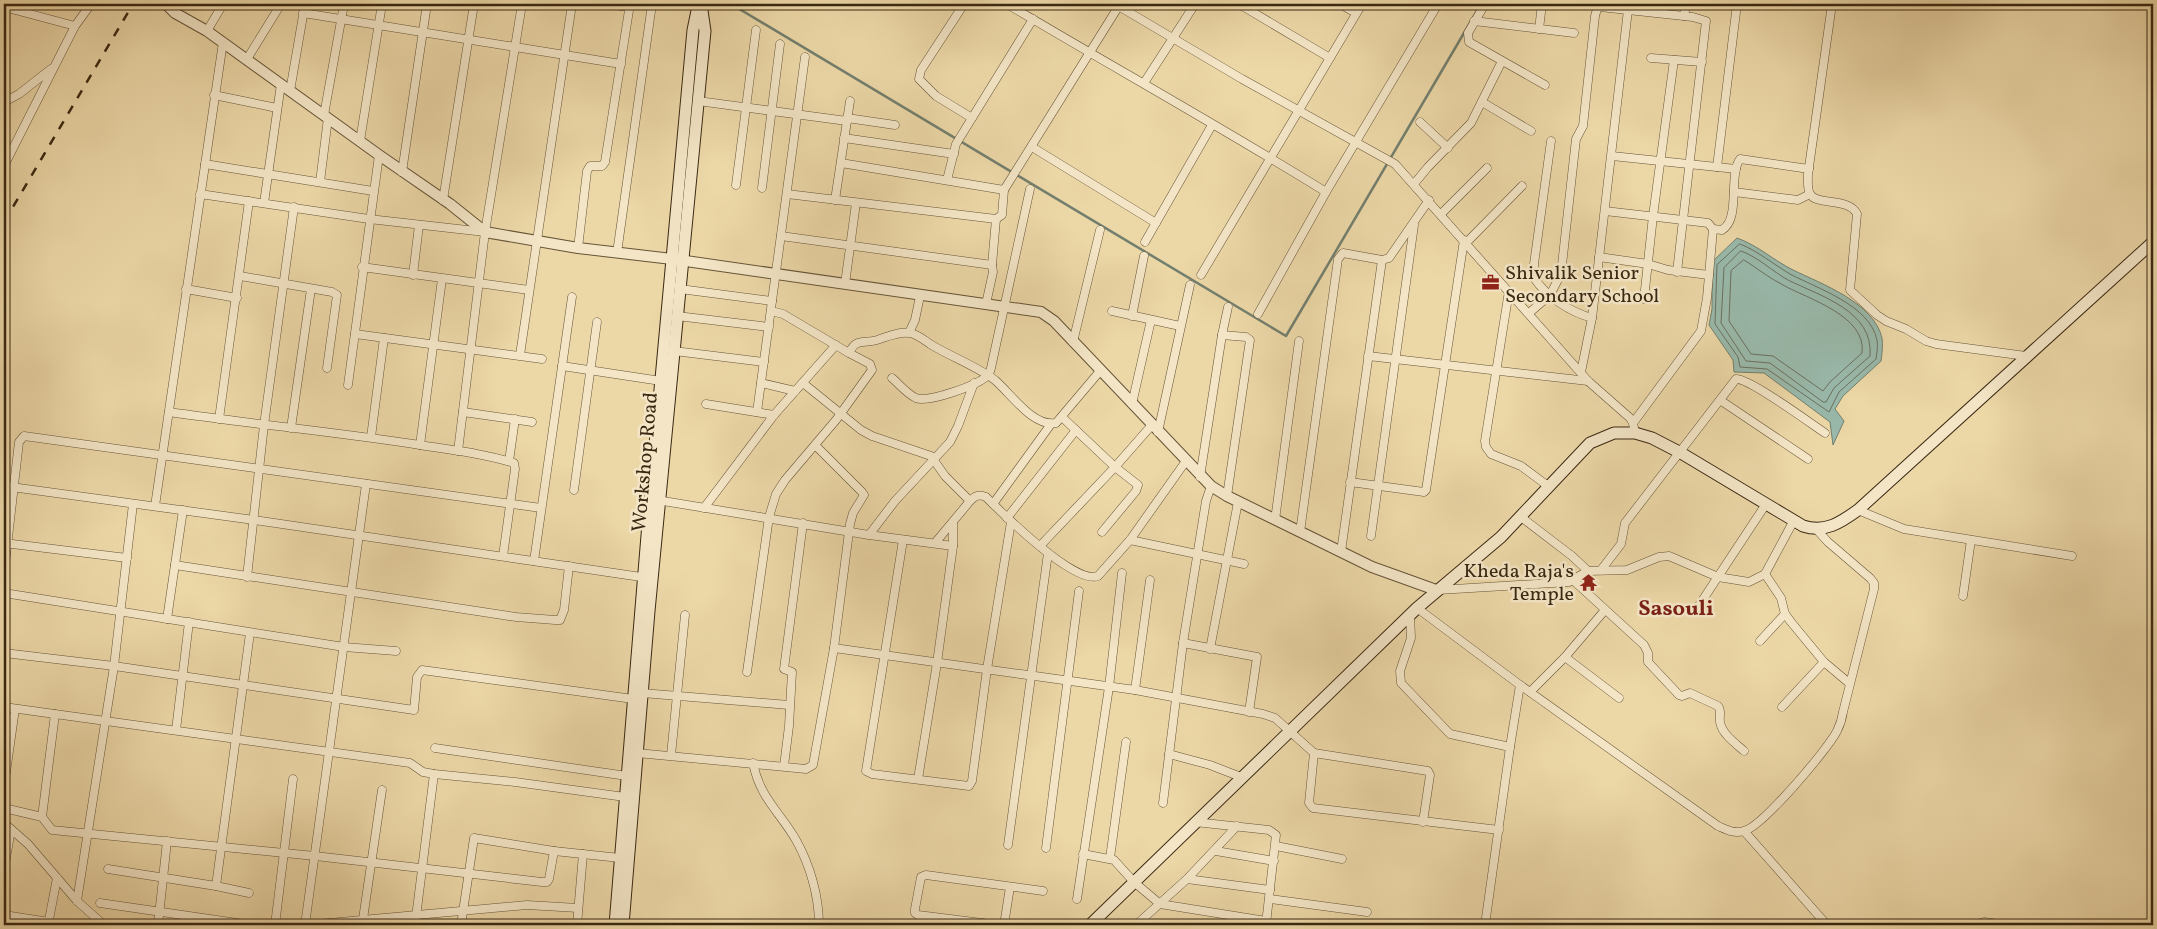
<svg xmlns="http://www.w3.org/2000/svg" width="2157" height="929" viewBox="0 0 2157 929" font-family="Vollkorn,serif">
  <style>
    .water { fill: #99b9ab; stroke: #737f6e }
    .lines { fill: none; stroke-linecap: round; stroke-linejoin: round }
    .shore { stroke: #6a705e; stroke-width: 1 }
    .stream { stroke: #737f6e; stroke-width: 2.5 }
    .minor-casing { stroke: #665437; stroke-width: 9 }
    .tertiary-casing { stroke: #665437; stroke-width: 12 }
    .secondary-casing { stroke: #3a2812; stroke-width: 13 }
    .minor { stroke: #f3e5c6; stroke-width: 8 }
    .tertiary { stroke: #f3e5c6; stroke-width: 10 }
    .secondary { stroke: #f3e5c6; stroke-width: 11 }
    .rail { stroke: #3a2812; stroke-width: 2.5; stroke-dasharray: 9 9; stroke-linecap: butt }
    .labels { text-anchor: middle; stroke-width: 5; stroke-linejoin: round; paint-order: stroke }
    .poi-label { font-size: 20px; fill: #3a2812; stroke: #f3e5c6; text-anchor: start }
    .street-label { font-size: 20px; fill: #3a2812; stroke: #f3e5c6 }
    .quarter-label { font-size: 22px; font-weight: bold; fill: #7a1f14; stroke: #f3e5c6 }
  </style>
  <rect width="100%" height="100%" fill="#ecd7a7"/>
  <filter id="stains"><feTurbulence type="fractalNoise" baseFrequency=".004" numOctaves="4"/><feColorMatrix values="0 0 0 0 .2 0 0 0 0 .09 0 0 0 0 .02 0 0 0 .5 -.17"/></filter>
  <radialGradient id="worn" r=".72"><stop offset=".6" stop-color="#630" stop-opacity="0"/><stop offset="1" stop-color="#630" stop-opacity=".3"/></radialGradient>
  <path class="water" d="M1737,238C1759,246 1773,260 1793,270C1822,284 1874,303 1882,338C1883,345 1882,354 1881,361L1843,396L1835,409L1844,421L1833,445L1830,422L1764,373L1734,372L1733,360L1709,325L1712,309V262Z"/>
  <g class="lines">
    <g class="shore">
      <path d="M1740,244C1758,251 1773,264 1790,274C1816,288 1870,305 1877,340C1878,345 1877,353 1876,359L1839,392L1829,412L1767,369L1740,367L1738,357L1715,324L1717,265Z"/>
      <path d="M1741,251C1758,257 1772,271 1788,280C1820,296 1874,311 1870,356L1834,388L1826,402H1823L1770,363L1746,361L1721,323L1724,268Z"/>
      <path d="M1744,260C1757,268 1769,278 1783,285C1808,299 1867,316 1862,353L1830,382L1823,391L1773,356L1751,354L1729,321L1731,271Z"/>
    </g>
    <g class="stream">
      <polyline points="178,4 181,8 189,4"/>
      <polyline points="731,4 1286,336 1481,4"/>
    </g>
    <defs>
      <g id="minor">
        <polyline points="605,4 629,7"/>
        <polyline points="964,4 921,70 919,79 936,96 972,118"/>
        <path d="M1007,4C1113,67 1221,127 1326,192"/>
        <polyline points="1115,4 1242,79 1395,164 1588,381 1630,418 1633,423 1635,433"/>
        <polyline points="1239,4 1330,58"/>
        <polyline points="1340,4 1356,13"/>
        <polyline points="1485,4 1468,33 1469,42 1545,85"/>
        <path d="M1832,4L1808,174C1808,179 1807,189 1810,194C1816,206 1849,197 1857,214L1850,290L1877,315L1886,321L1906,329L1926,341L1936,344L2026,356"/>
        <polyline points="4,7 75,26"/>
        <polyline points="303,13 621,64"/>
        <polyline points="1684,16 1686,4"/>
        <polyline points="1474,21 1574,33"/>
        <polyline points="1539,29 1542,4"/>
        <polyline points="207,31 223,4"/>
        <polyline points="1651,58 1702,62"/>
        <polyline points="247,59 281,4"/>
        <polyline points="1144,83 1195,4"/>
        <polyline points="290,91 305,4"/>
        <polyline points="214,95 277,108"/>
        <polyline points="698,101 847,121"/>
        <polyline points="4,102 19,94 51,69"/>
        <polyline points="1482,102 1531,131"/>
        <polyline points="324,115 344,4"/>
        <polyline points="847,118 895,125"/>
        <polyline points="1420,122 1448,148"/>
        <polyline points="844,138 954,154"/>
        <polyline points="360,141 382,4"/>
        <path d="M1551,141L1534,264V278C1547,297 1570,312 1592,318"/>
        <polyline points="1032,147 1156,223"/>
        <polyline points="1612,156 1736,169"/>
        <polyline points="841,163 1004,190 1120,4"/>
        <polyline points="205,164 373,191"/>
        <polyline points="4,166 75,26 91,4"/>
        <polyline points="1717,167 1737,4"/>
        <polyline points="402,172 427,4"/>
        <polyline points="947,180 956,144 1033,19"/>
        <polyline points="320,182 328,118"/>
        <polyline points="1414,184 1428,167 1471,123 1502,61"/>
        <polyline points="736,185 756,30"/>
        <polyline points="762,188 780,44"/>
        <polyline points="1734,192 1798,200 1810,194"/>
        <polyline points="200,194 369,219 485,232"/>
        <polyline points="787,194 996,219 1002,215 1004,190"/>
        <polyline points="443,200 474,4"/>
        <polyline points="835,200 850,101"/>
        <polyline points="264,203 281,84"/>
        <polyline points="1605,211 1700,222 1708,223 1713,229 1707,298 1701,331 1633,423"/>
        <polyline points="1441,214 1487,168"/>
        <path d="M1713,229L1722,230C1741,219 1728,176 1740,159L1809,169"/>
        <polyline points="781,236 992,265 993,272 986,304"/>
        <polyline points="1145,242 1212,125"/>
        <polyline points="1466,243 1522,186"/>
        <polyline points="578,248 587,171 590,166 602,166 605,162 630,4"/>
        <polyline points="617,253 652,4"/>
        <polyline points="1599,257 1648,264 1668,270 1709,275"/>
        <polyline points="992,265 996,219"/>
        <polyline points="362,267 529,290"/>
        <polyline points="413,275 419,225"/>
        <polyline points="1201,275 1362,4"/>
        <polyline points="240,276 332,292 337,295 327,368"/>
        <polyline points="845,284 856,203"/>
        <polyline points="186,289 237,298"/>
        <polyline points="680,289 772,301"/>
        <polyline points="1509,291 1485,441 1486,447 1491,454 1521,466 1548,486"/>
        <polyline points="1644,299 1653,216 1674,60"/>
        <polyline points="1112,311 1180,326"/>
        <polyline points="1529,313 1550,295 1561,274 1576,139 1583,126 1595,16 1597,9 1600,7 1693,17 1706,21 1677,272"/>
        <polyline points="1258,314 1326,192 1438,4"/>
        <polyline points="677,316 769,327"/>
        <polyline points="1132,316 1144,256"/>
        <polyline points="909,333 915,320 920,296"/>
        <polyline points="355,334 542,359"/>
        <polyline points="1222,335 1246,337 1250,340 1227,496"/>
        <polyline points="1073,342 1100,230"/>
        <polyline points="674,351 764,362"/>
        <path d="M849,353C856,338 862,344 877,340C887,337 899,331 910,333C917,334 924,340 930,344C949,356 981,368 996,381C1012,395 1033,427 1056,423L1100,371"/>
        <polyline points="520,355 572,4"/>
        <polyline points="1368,356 1588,381"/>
        <polyline points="562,366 661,381"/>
        <polyline points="1581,372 1592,318 1628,10"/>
        <path d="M892,378C899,384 907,394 916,398C928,403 979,385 988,375C990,373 990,371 991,368L1030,189"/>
        <polyline points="761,383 795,391"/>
        <polyline points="803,383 861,430 872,436 931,456 945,476 970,501"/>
        <polyline points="348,385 379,155"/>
        <polyline points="1720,400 1808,459"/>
        <polyline points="706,404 774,415"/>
        <polyline points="1132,404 1151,320"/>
        <path d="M169,412C252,424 336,432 420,445C451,450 483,453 514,463L515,469L503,556"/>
        <polyline points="463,412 532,422"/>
        <polyline points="757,412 805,57"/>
        <polyline points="1062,417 1115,467 1138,485 1136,491 1102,532"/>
        <polyline points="219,419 249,201"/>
        <polyline points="291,428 311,289"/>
        <polyline points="1158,432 1190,285"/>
        <polyline points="371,437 384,338"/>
        <polyline points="420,445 442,279"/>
        <polyline points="458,451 485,232 522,4"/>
        <polyline points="509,461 515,419"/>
        <polyline points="1200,477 1222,335 1228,307"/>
        <polyline points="1350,482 1424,492 1426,490 1464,240"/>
        <polyline points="4,486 254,520 648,578"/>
        <polyline points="574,490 597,322"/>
        <polyline points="657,500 869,535 953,546"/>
        <polyline points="993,504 1051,424"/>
        <polyline points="155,506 223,42"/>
        <polyline points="704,508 774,415 836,345"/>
        <polyline points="1858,510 1904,529 2072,556"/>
        <polyline points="1521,517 1572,556 1588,571"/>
        <polyline points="1007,518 1076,430"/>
        <polyline points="1275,520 1299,341"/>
        <polyline points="1300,532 1338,259 1343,253 1382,260 1389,258 1429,200"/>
        <polyline points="869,535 895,501 950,442 958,426 974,383"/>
        <polyline points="1371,536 1414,225"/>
        <polyline points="903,540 866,771 872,774 969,786 972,781 987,669 1011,522"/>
        <polyline points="1130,540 1244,564"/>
        <polyline points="4,543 127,558"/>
        <path d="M935,543L970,501C975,496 978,494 986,497C1003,514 1076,586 1098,576L1130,540L1186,461"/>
        <polyline points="1040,546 1115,467 1151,426"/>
        <polyline points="1341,552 1382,260"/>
        <polyline points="534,561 572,297"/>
        <polyline points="175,565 516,617 555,620 560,620 564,610 569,566"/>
        <path d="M1601,570L1621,544L1625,523L1736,379C1749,378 1810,423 1825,433"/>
        <polyline points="4,572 19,442 24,436 541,508"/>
        <polyline points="1765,574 1781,598 1785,614 1791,622 1824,662 1849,683"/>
        <polyline points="247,577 264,425 294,207"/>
        <path d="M1574,581L1644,645L1648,653V662L1679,695L1682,696L1690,693L1718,706C1722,711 1719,715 1720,722C1722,734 1735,743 1744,751"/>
        <polyline points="1438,590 1569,582 1588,571 1627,570 1659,557 1669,556 1718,577 1749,582 1765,574 1793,522"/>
        <polyline points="4,593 344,647 396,651"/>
        <polyline points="1963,596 1971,540"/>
        <path d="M1417,608L1520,685L1718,826C1727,830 1734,834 1744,831C1762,827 1828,749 1837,731C1840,725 1842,719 1843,712L1874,589V583L1870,578L1828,542L1816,529"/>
        <polyline points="1696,610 1766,504"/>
        <polyline points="1410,615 1411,638 1400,671 1401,683 1450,734 1510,747"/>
        <polyline points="167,619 183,510"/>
        <polyline points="1760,641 1785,614"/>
        <polyline points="1183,643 1257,657 1249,712"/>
        <polyline points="834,648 1135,690 1263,714 1275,718 1314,753 1309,803 1313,808 1499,830"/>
        <polyline points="1210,649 1238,502"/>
        <polyline points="4,653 114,666 414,710 417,677 422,670 633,699"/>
        <polyline points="1565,657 1619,698"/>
        <polyline points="747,672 769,517 776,494 785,480 836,420 872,370 870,364 849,353 783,314 771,311"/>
        <polyline points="1135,690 1150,580"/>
        <polyline points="1530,692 1565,657 1605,610"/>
        <polyline points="642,693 789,705"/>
        <polyline points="4,707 410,763 423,772 434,774 515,782 625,797"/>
        <polyline points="1782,707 1824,662"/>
        <polyline points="176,730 189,622"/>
        <polyline points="435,748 627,776"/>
        <polyline points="637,753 806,769 813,765 834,648 850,524 853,513 864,495 862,492 815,445"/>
        <polyline points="1314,753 1428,771 1430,775 1423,822"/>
        <polyline points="1169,754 1210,765 1241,777"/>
        <polyline points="671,755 685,615"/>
        <path d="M753,763C760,798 779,811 796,840C810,865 819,896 819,925"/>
        <polyline points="784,766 789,726 792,672 784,669 803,523"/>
        <polyline points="918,779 937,663 953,546 953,523"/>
        <polyline points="4,786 15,709"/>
        <polyline points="1163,803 1183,643 1206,501 1211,486"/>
        <polyline points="4,808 42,817 52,830 315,856 542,882 547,882 549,879 554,851 620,858"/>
        <polyline points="42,817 55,714"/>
        <polyline points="1195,822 1269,830 1276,835 1266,924"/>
        <polyline points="4,823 28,844 77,901 104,925"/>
        <polyline points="1744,831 1827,925"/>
        <polyline points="1008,845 1048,553"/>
        <polyline points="1276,846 1342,859"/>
        <polyline points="1046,848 1079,591"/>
        <polyline points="1216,851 1274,861"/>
        <polyline points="1083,854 1114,860 1134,882 1160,904 1266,921"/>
        <polyline points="1110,858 1126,742"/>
        <polyline points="4,869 11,830"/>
        <polyline points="108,869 216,886 249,893"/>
        <polyline points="1187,879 1270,890"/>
        <polyline points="216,886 250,633"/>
        <polyline points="1077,899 1109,687 1122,573"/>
        <polyline points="1270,899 1367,912"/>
        <polyline points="77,901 114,666 133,504"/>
        <polyline points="100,903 244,924"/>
        <polyline points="4,915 49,922"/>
        <polyline points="363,919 382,790"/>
        <polyline points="48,925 57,878"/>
        <polyline points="158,925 167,841"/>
        <polyline points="275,925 293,779"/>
        <polyline points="305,925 366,484"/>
        <polyline points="307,925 527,905 578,908"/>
        <polyline points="415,925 434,774"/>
        <polyline points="461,925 474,838 554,851"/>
        <polyline points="577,925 583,854"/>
        <polyline points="998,925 918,915 915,913 915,909 921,877 926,875 1043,891"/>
        <polyline points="1004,925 1010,887"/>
        <polyline points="1136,925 1187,879 1237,826"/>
        <polyline points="1485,925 1510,747 1520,685"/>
        <polyline points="1973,925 1984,922 2005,925"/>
      </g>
      <polyline id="tertiary" points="166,4 175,13 207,31 379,155 450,204 485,232 578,248 672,259 1041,312 1054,321 1211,486 1227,496 1372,567 1436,590"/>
      <g id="secondary">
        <polyline points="615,925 650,499 693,30 698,6"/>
        <polyline points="623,925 649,611 705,31 701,4"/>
        <path d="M1090,925L1417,608L1501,537L1590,443L1614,433H1635L1652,438L1681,453L1803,526C1825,533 1840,523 1858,510L2153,242"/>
      </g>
    </defs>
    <use href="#minor" class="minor-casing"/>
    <use href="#tertiary" class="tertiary-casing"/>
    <use href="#secondary" class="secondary-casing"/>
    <use href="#minor" class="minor"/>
    <use href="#tertiary" class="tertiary"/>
    <use href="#secondary" class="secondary"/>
    <polyline class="rail" points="4,222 133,4"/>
  </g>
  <defs>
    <symbol id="office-bare" viewBox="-9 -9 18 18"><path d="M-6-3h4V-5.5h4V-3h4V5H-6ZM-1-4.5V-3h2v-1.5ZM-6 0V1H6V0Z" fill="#8f2418" stroke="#f3e5c6" stroke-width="2.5" paint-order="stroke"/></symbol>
    <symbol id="temple-bare" viewBox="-9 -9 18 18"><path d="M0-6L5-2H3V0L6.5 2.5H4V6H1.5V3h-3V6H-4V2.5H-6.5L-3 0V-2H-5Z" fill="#8f2418" stroke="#f3e5c6" stroke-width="2.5" paint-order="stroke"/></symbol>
  </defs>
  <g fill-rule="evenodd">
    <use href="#office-bare" x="1478" y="270" width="25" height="25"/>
    <use href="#temple-bare" x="1576" y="570" width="25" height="25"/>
  </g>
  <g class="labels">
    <g class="poi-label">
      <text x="1505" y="279">Shivalik Senior<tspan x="1505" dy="23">Secondary School</tspan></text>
      <text x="1574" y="577" text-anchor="end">Kheda Raja's<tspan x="1574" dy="23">Temple</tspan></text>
    </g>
    <g class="street-label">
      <text transform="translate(644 462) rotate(-85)" y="7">Workshop Road</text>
    </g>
    <g class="quarter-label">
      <text x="1676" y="615">Sasouli</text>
    </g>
  </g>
  <rect width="2157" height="929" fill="none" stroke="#ecd7a7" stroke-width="20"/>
  <rect x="5" y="5" width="2147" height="919" fill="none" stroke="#3a2812" stroke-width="2.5"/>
  <rect x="10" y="10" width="2137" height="909" fill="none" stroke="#3a2812"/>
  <rect width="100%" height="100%" filter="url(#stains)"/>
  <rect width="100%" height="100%" fill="url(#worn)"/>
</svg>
